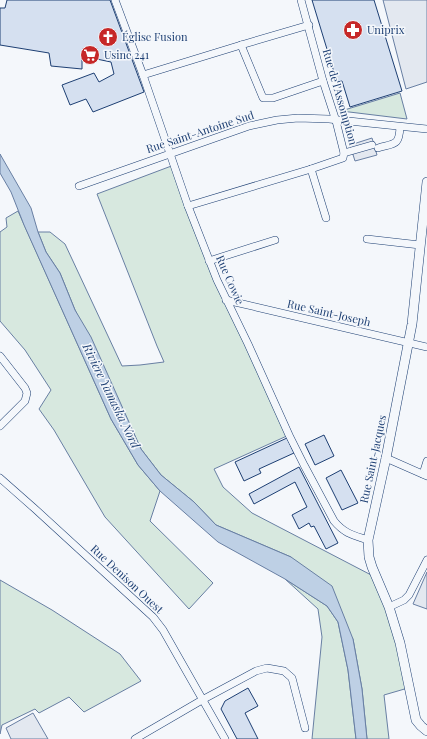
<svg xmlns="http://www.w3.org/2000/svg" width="427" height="739" viewBox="0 0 427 739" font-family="'Playfair Display',serif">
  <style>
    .green { fill: #d7e8df; stroke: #687fa3 }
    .parking { fill: #e3e8f0; stroke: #687fa3 }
    .water { fill: #bed0e5; stroke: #687fa3 }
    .building { fill: #d5e0f0; stroke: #1d3f73 }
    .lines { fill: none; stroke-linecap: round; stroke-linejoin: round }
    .minor-casing { stroke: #1d3f73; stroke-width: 8 }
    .major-casing { stroke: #1d3f73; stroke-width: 10 }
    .minor { stroke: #f4f7fb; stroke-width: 7 }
    .major { stroke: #f4f7fb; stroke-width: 9 }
    .labels { text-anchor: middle; stroke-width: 3; stroke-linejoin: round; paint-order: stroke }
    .poi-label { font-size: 11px; fill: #1d3f73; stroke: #f4f7fb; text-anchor: start }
    .street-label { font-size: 11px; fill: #1d3f73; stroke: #f4f7fb }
    .water-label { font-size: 12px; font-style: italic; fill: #1d3f73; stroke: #f4f7fb }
  </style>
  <rect width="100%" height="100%" fill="#f4f7fb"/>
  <g class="green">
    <polygon points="400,93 407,119 341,111"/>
    <polygon points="174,165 188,206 289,435 214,469 223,487 252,513 375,577 389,607 408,688 384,695 389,739 367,739 362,689 353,639 291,557 216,525 194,502 161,475 141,449 75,310 60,273 46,252 38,232 50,232 65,244 122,366 140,365 164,362 157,346 97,194"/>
    <polygon points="18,211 111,419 138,465 160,491 150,521 213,583 189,609 105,517 54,430 39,409 51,390 25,350 0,321 0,232 7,227 6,218"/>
    <polygon points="285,579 327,606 338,622 348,670 356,739 312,739 322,637 318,609"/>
    <polygon points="0,580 52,610 120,654 141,681 84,712 69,697 39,713 35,709 2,725 0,734"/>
  </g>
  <g class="parking">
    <polygon points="383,0 427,0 427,82 406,89"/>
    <polygon points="372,138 377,155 355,161 350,145"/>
    <polygon points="427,572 427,609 413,604"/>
    <polygon points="33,713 48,739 11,739 6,728"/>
  </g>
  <polygon class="water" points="0,154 31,208 38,232 46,252 60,273 75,310 91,337 141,449 161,475 194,502 216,525 291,557 332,586 353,639 362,689 367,739 356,739 348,670 338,622 327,606 285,579 218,542 160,491 138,465 111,419 24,225 11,192 0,173"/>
  <g class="building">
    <polygon points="7,0 110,0 144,92 93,112 86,99 70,105 62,85 94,73 99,82 114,74 111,62 82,56 82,69 51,66 49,53 0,45 0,8 5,8"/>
    <polygon points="312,0 374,0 402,91 350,107 342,81 337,82"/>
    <polygon points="324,435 334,456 315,465 305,444"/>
    <polygon points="287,438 294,453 259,469 261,473 244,481 235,462"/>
    <polygon points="299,467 338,543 326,549 314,526 311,527 309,523 299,529 292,515 307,507 295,482 254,504 249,494"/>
    <polygon points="341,470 358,503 342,510 326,478"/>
    <polygon points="248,688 258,706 245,713 258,739 237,739 221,709 225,701"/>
  </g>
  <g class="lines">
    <defs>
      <g id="minor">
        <path d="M115,0L143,75L188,206L217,280L248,344L289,435L304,465L334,521C345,534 353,535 368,540"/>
        <polyline points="241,45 263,98 273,98 323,81"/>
        <polyline points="143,75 241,45 309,25"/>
        <path d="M378,148C395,143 399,146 400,127"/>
        <polyline points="344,153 372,145"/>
        <polyline points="311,169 326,218"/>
        <polyline points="79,186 249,126 277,120 298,118 329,119 427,129"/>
        <polyline points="188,206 311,169 343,158 344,153 336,121 323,81 301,0"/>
        <polyline points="367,239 420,245"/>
        <polyline points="209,261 275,240"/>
        <polyline points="226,300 427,347"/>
        <polyline points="0,356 25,388 27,393 25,401 0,426"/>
        <polyline points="386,458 427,476"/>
        <polyline points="423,474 427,461"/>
        <polyline points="0,478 34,508 153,617 163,630 225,739"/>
        <polyline points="389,607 404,600 409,595 427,560"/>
        <polyline points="135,739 202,700 256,671 267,668 284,671 292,678 305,728"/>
      </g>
      <polyline id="major" points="427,182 412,324 386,458 368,540 369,557 372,567 389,607 400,643 416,720 421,726 427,731"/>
    </defs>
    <use href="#minor" class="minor-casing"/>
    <use href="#major" class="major-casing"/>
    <use href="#minor" class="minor"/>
    <use href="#major" class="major"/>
  </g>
  <defs>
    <symbol id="pharmacy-disc" viewBox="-11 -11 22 22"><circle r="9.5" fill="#c62828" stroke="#f4f7fb"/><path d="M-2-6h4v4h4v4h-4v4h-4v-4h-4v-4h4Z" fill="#fff"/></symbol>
    <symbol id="church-disc" viewBox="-11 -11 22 22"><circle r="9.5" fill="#c62828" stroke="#f4f7fb"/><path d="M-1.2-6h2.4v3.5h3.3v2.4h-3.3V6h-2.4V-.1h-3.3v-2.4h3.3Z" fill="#fff"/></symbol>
    <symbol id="supermarket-disc" viewBox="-11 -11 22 22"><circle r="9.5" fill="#c62828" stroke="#f4f7fb"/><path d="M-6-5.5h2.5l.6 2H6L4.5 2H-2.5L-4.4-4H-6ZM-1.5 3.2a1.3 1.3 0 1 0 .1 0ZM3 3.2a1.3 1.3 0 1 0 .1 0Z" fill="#fff"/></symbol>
  </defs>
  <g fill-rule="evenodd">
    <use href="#pharmacy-disc" x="342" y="19" width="22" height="22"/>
    <use href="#church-disc" x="97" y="26" width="22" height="22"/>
    <use href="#supermarket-disc" x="79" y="44" width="22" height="22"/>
  </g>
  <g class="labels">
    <g class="poi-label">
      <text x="367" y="34">Uniprix</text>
      <text x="122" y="41">Église Fusion</text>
      <text x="104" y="59">Usine 241</text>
    </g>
    <g class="street-label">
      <text transform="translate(340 97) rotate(74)" y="4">Rue de l'Assomption</text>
      <text transform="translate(200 132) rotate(-18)" y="4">Rue Saint-Antoine Sud</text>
      <text transform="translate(230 280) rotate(66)" y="4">Rue Cowie</text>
      <text transform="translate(329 313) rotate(13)" y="4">Rue Saint-Joseph</text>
      <text transform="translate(373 459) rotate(-78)" y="4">Rue Saint-Jacques</text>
      <text transform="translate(127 579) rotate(43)" y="4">Rue Denison Ouest</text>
    </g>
    <g class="water-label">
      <text transform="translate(111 396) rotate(64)" y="4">Rivière Yamaska Nord</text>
    </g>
  </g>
</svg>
